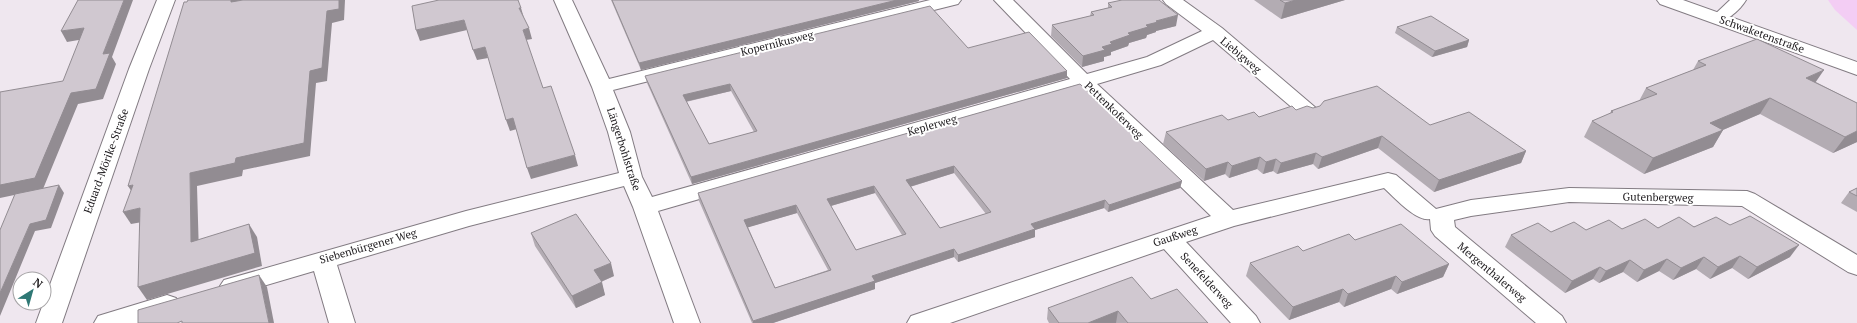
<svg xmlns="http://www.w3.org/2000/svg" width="1857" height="323" viewBox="0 0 1857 323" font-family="'PT Serif',serif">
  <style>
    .green { fill: #f3cdf4 }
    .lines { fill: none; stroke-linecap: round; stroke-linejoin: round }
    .service-casing { stroke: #827b82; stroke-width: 2 }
    .minor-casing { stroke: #827b82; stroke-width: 2 }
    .service { fill: #fff; fill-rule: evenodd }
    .minor { fill: #fff; fill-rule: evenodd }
    .wall { fill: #b3acb3; fill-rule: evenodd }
    .shaded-wall { fill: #928c92 }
    .building { fill: #d0c8d0; stroke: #928c92; fill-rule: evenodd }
    .labels { text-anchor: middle; stroke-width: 4; stroke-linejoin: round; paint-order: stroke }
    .street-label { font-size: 11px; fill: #1d1a1d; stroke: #fff }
  </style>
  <rect width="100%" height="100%" fill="#efe7ef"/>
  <polygon class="green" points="1828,0 1857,0 1857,30 1835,10"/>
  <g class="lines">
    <defs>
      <path id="service" d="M1730,0H1746C1740,10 1725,24 1713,21L1711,18Z"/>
      <g id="minor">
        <polygon points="157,0 175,0 149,69 62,323 36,323 129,69"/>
        <path d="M554,0H572L609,79L930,0H961L958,4L613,90L630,132L642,177L652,197L1070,79L994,0H1013L1087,74L1147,57L1202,31L1166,4L1163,0H1183L1222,28L1316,108L1319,112L1316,116L1309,118L1302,116L1213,40L1161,65L1097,84L1233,210L1388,173L1396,175L1436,209L1471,200L1569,188L1747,191L1755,194L1857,255V275L1848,272L1742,206L1569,202L1471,216L1454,220L1455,227L1562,316L1566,323H1536L1435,236L1431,230L1430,219C1416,222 1394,197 1384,188L1234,226L1186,242L1256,316L1260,323H1231L1164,249L950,323H907L911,316L1211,216L1080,89L658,211L700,323H674L633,207L624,186L469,226L337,265L355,323H329L314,271L233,295L224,292L220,286L224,280L466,211L619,173L608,132L592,87Z"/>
        <polygon points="1657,0 1683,0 1857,62 1857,75 1660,4"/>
        <polygon points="167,295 176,298 180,305 176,312 139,323 94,323 98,316"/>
      </g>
    </defs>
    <use href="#service" class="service-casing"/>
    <use href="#minor" class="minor-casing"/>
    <use href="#service" class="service"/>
    <use href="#minor" class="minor"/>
  </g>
  <g class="wall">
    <polygon points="611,0 919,0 919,1 641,70"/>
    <polygon points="1254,0 1345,0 1281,19"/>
    <polygon points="1108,3 1176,26 1156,31 1156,32 1147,35 1146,38 1129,43 1128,46 1111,52 1111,55 1104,57 1104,61 1082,67 1051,36 1052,25 1090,16 1091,12 1108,8"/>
    <polygon points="1397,27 1469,40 1467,47 1432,57 1395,33"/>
    <path d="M968,48L1067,71V78L692,184L647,83L645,76ZM731,91L754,132L709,144L686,102Z"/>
    <polygon points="1698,61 1816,82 1857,103 1857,142 1833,153 1760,114 1723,130 1713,147 1644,174 1584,137 1592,121 1610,114 1611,111 1639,101 1646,88 1693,70"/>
    <path d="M1080,84L1182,181L1180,188L1108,212L1104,208L1035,230V237L958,262L954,257L875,283V289L773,323H752L699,201L698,193ZM954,173L986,214L940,228L910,187ZM875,193L902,235L856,250L831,206ZM797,213L828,270L775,288L748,227Z"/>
    <polygon points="1296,110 1430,125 1526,151 1521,163 1434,192 1378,148 1318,169 1313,164 1277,174 1273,171 1263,174 1257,169 1229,178 1225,174 1204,181 1163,144 1166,132 1228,120 1259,117"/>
    <polygon points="1857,188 1857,212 1841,203 1849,192"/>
    <polygon points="1730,225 1790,257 1748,279 1732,268 1710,279 1696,269 1673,280 1659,271 1637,282 1623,272 1599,283 1593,279 1565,293 1505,247 1511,235 1551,232 1586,230"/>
    <polygon points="531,233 614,276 601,282 605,295 576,308 535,246"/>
    <polygon points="1355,240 1449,264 1443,277 1397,294 1391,289 1344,307 1339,302 1289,320 1246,276 1250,263"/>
    <polygon points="1151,299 1208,323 1049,323 1047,319 1048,308"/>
  </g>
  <g class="shaded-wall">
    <polygon points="124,0 133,0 112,57 116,64 103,99 78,104 43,189 0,198 0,185 71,93 103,54"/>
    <polygon points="231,0 240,0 236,14 231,2"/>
    <polygon points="339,0 345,0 344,20 332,23 327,81 316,83 310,156 243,170 242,176 197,186 199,255 191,242 190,173 236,158 327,11"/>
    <polygon points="897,0 919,0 919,1 641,70 639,63"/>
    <polygon points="1296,0 1345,0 1281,19 1285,3"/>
    <polygon points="519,8 521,8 524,18"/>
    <polygon points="1178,15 1176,26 1156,31 1156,32 1147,35 1146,38 1129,43 1128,46 1111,52 1111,55 1104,57 1104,61 1082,67 1083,56 1102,47 1110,42 1128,33 1146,25 1156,21"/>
    <polygon points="464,20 467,30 420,41 416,30"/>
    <polygon points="84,28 90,38 67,42 61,31"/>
    <polygon points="529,28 532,39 526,40 523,30"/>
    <polygon points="1469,40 1467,47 1432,57 1435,51"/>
    <polygon points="485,47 488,58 477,60 473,50"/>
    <polygon points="1824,70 1813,86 1806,78"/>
    <polygon points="1067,71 1067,78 692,184 691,177"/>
    <polygon points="730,84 731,91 684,102 683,95"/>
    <polygon points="1770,98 1760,114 1718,132 1723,130 1713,147 1644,174 1653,158 1710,123"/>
    <polygon points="513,118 517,129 510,131 506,120"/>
    <polygon points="1857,131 1857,142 1833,153 1845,137"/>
    <polygon points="1382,136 1378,148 1318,169 1322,157"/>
    <polygon points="1526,151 1521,163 1434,192 1439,180"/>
    <polygon points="1316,153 1313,164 1277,174 1281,163"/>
    <polygon points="575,155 578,166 531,179 527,168"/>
    <polygon points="1260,157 1257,169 1229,178 1232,166"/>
    <polygon points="1276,159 1273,171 1263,174 1266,162"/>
    <polygon points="1228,162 1225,174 1204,181 1206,169"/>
    <polygon points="954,166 954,173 906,188 906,180"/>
    <polygon points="1182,181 1180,188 1108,212 1109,205"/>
    <polygon points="59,185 64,193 51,228 35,231 0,316 0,293 30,224"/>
    <polygon points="133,185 136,198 128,186"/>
    <polygon points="874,186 875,193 827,207 827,199"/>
    <polygon points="1105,200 1104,208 1035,230 1035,237 958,262 958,255 1031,224"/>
    <polygon points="796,205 797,213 746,228 744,220"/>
    <polygon points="140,208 148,221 131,224 123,212"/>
    <polygon points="249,224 257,237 262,266 147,300 138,287"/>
    <polygon points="1799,245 1790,257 1748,279 1757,267"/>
    <polygon points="954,249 954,257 875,283 875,289 773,323 753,323 753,321 872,276"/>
    <polygon points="1740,256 1732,268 1710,279 1718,267"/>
    <polygon points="1704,257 1696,269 1673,280 1681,268"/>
    <polygon points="1667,259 1659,271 1637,282 1644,270"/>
    <polygon points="1630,260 1623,272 1599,283 1606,271"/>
    <polygon points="611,263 614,276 598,283 594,270"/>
    <polygon points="1449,264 1443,277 1397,294 1402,282"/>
    <polygon points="1600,267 1593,279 1565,293 1572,281"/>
    <polygon points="259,275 267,287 274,323 269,323"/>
    <polygon points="1396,276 1391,289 1344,307 1348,294"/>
    <polygon points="602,282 605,295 576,308 572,296"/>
    <polygon points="1343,289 1339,302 1289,320 1293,307"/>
    <polygon points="1118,311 1116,323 1088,323"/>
  </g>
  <g class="building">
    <polygon points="78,0 124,0 103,54 110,53 96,89 71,93 35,178 0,185 0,92 63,81 84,28 61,31"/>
    <polygon points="188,0 231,0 231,2 243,0 339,0 339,9 327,11 322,68 310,71 304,143 236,158 235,163 190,173 191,242 249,224 255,253 138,287 140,208 123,212 133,185 128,186 184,2 187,2"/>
    <polygon points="439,0 518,0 521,8 519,8 529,28 523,30 543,88 551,86 575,155 527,168 513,118 506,120 485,47 473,50 464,20 416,30 412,6"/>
    <polygon points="612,0 897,0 639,63"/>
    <polygon points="1122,0 1159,0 1178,15 1156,21 1158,22 1146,25 1148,27 1128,33 1130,35 1110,42 1112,44 1102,47 1105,50 1083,56 1052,25 1094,15 1091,12 1112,7 1108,3"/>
    <polygon points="1280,0 1296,0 1285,3"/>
    <path d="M930,6L968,48L1029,32L1067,71L691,177L645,76ZM730,84L757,131L709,144L683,95Z"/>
    <polygon points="1431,16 1469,40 1435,51 1397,27"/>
    <polygon points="1757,39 1824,70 1806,78 1857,103 1857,131 1845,137 1770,98 1710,123 1723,130 1653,158 1592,121 1613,112 1611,111 1657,94 1646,88 1706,65 1698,61"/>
    <path d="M1080,84L1182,181L1109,205L1105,200L1031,224L1035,229L958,255L954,249L872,276L875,281L753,321L698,193ZM954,166L991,212L940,228L906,180ZM874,186L906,234L856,250L827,199ZM796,205L831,270L775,288L744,220Z"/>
    <polygon points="1377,86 1430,125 1469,112 1526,151 1439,180 1382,136 1322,157 1316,153 1281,163 1276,159 1266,162 1260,157 1232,166 1228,162 1206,169 1166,132 1222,115 1228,120 1254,112 1259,117 1292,106 1296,110 1307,106 1313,108 1320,106 1324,101"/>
    <polygon points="59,185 46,220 30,224 0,293 0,230 15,194"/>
    <polygon points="1857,188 1857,196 1849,192"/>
    <polygon points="576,214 611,263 594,270 602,282 572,296 531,233"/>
    <polygon points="1750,216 1799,245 1757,267 1740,256 1718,267 1704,257 1681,268 1667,259 1644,270 1630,260 1606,271 1600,267 1572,281 1511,235 1538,223 1551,232 1574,222 1586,230 1609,220 1622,229 1645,219 1658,228 1679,217 1694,227 1716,217 1730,225"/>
    <polygon points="1401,224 1449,264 1402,282 1396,276 1348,294 1343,289 1293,307 1250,263 1298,246 1303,251 1349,234 1355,240"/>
    <polygon points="259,275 269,323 182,323 182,321 177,323 138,323 138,310"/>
    <polygon points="1132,277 1151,299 1177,289 1208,323 1128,323 1118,311 1088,323 1059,323 1048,308"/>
  </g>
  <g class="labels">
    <g class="street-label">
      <text transform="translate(1762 34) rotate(20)" y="4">Schwaketenstraße</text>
      <text transform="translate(777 43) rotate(-14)" y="4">Kopernikusweg</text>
      <text transform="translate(1241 55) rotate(40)" y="4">Liebigweg</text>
      <text transform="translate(1114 110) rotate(44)" y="4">Pettenkoferweg</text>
      <text transform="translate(932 125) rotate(-16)" y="4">Keplerweg</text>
      <text transform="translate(624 149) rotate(72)" y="4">Längerbohlstraße</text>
      <text transform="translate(106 161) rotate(-70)" y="4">Eduard-Mörike-Straße</text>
      <text transform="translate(1658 197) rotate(1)" y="4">Gutenbergweg</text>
      <text transform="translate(1175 236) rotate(-18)" y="4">Gaußweg</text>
      <text transform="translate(368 246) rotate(-16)" y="4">Siebenbürgener Weg</text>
      <text transform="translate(1492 272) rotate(40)" y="4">Mergenthalerweg</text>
      <text transform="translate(1207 280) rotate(47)" y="4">Senefelderweg</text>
    </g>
  </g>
  <g transform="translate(32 291) rotate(37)"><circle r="19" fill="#ffffff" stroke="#a5a3a5"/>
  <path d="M0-3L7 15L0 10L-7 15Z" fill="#2f7875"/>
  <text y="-6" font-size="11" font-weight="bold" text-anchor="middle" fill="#1d1a1d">N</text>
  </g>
</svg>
